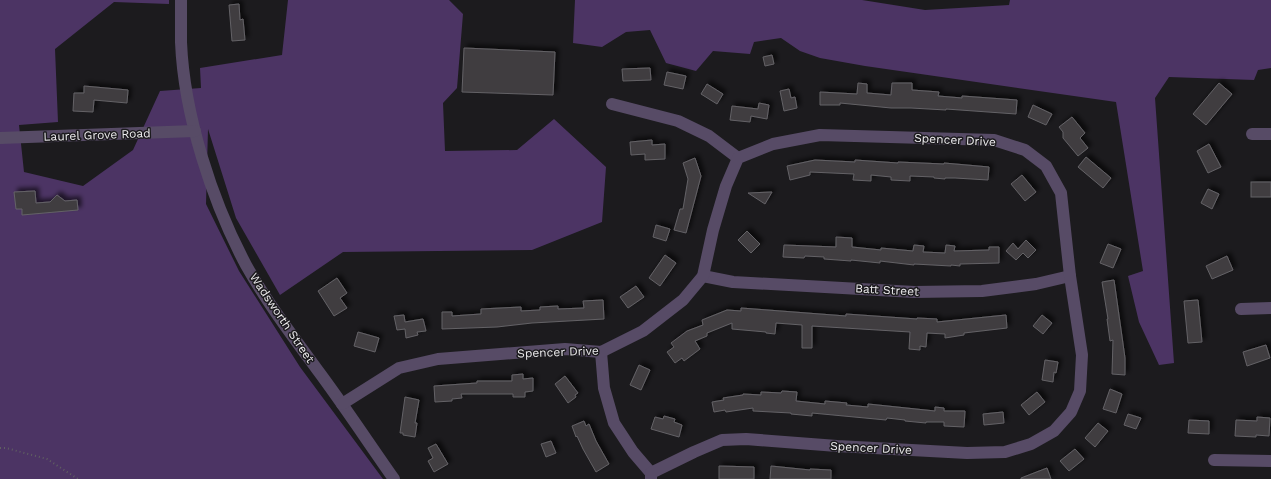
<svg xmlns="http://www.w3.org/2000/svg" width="1271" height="479" viewBox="0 0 1271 479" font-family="'Work Sans',sans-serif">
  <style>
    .green { fill: #4c3464 }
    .building { fill: #3f3d41; stroke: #646266; filter: url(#shadow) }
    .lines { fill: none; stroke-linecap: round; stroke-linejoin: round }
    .path { stroke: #605f62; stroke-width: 2; stroke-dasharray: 1 3; stroke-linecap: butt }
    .minor { stroke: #574b66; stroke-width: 12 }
    .labels { text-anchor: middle; stroke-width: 3; stroke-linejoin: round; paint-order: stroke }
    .street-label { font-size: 12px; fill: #edecee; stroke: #1c1b1e }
  </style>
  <defs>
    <filter id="shadow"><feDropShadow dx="3.5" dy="-3.5" stdDeviation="2" flood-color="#0009"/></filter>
  </defs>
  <rect width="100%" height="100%" fill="#1c1b1e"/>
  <g class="green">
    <polygon points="0,0 169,0 169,4 114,2 55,49 58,122 19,125 24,172 83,186 133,150 160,91 201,88 200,68 282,55 288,0 449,0 463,14 457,88 443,103 445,151 517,150 554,119 606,167 602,222 532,250 343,252 280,295 236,218 208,129 206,204 239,271 300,367 383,479 0,479"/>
    <polygon points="575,0 862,0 925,10 1009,5 1010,0 1271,0 1271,68 1258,70 1254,80 1169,77 1155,98 1174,363 1159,365 1139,322 1128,276 1143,271 1116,102 865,66 820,58 800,51 781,38 754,42 750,54 713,51 696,71 666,63 650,30 626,32 602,47 573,43"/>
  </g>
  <g class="building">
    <polygon points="239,4 240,20 243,19 245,40 232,41 229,5"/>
    <polygon points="464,48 555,52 553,95 462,92"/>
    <polygon points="772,55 774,64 765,66 763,57"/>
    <polygon points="650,68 651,80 623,81 622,69"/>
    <polygon points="667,72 686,76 683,89 664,85"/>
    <polygon points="858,83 867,84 867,93 891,95 892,83 912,83 912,90 939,92 938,96 962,98 962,96 1017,100 1016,114 946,109 946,110 911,108 891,108 840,103 840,105 820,105 820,92 857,94"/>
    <polygon points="1219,83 1232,94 1206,125 1193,114"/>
    <polygon points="707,84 723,94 717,104 701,94"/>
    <polygon points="84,86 128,90 127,103 94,100 93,112 73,111 74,93 84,93"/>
    <polygon points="789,89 791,98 795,97 797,108 784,111 780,91"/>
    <polygon points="759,103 769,105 767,119 751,116 750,122 730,120 732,106 758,109"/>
    <polygon points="1033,105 1052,114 1046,125 1028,117"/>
    <polygon points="1072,117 1085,133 1080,138 1088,148 1078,156 1063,138 1063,132 1059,127"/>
    <polygon points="652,140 652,145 665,144 665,159 645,160 645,154 631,155 630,142"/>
    <polygon points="1209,144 1221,167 1208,173 1197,151"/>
    <polygon points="1086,157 1111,178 1103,188 1078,167"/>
    <polygon points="695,158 701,176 686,233 674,230 680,209 683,209 688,179 683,163"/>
    <polygon points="815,160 855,162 855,160 898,163 898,162 944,164 944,163 989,167 988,180 955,178 945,178 945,179 934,178 934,177 910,176 910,181 891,180 891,177 871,175 871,181 853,180 854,174 810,172 810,175 790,180 787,166"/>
    <polygon points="1022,175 1036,192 1025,201 1011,184"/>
    <rect x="1251" y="182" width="20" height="15"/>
    <polygon points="1208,189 1219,194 1212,209 1201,203"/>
    <polygon points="35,191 36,203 50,202 57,195 65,201 77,200 78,210 22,215 22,209 16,209 14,192"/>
    <polygon points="772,192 765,204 748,193"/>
    <polygon points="656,225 670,229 666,241 653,237"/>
    <polygon points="747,231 760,244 751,253 738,240"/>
    <polygon points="836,237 852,238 852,247 881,250 881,248 913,251 914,245 924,246 923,252 945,253 946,245 955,246 954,251 989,250 989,247 999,247 999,263 960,264 960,266 951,265 951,266 914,264 914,265 880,261 880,263 851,260 851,261 824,259 824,257 805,256 804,258 783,257 784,245 836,247"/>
    <polygon points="1026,240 1036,250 1028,258 1023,253 1016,260 1006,251 1013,243 1018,249"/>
    <polygon points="1108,244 1121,249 1113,268 1100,263"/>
    <polygon points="665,255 676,263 660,286 649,278"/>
    <polygon points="1227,256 1233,270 1212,279 1206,266"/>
    <polygon points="337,278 347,293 340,298 347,308 334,316 318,291"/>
    <polygon points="1114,280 1125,358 1125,375 1112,374 1113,340 1110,341 1107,319 1108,319 1102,282"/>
    <polygon points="636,286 644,297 628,308 620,297"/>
    <polygon points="603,300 604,319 532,323 497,327 442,329 442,312 452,312 452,316 481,314 481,309 521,307 521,311 540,310 540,307 558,306 558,309 584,308 583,301"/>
    <polygon points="1198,300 1202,342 1188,343 1184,301"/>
    <polygon points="741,308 846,316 846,314 917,319 917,318 937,319 937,322 1006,315 1007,328 964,333 964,335 945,338 945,334 927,333 926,347 920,346 920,350 909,349 910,332 812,326 812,348 802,348 802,325 776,323 775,334 766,333 766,332 732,329 732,323 707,333 707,336 695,341 700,349 684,361 682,358 675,363 667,352 674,347 671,343 687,331 703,325 702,320 727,310 741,311"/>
    <polygon points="404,315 405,322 423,319 426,331 417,332 418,335 406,338 405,329 397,330 394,316"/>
    <polygon points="1042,315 1052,323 1043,334 1033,326"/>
    <polygon points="358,332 379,338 375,352 354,346"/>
    <polygon points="1266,345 1270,358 1247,366 1243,352"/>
    <polygon points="1045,360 1058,362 1056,373 1054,372 1053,382 1042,380"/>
    <polygon points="639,365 650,370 641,390 630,385"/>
    <polygon points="523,374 523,379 533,378 533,391 525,392 525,397 513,397 513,394 461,394 462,398 452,399 452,401 435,402 434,386 477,383 477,381 512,381 512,375"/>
    <polygon points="565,376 578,393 575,395 576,397 568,403 555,384"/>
    <polygon points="1110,389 1122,394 1116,413 1103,409"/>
    <polygon points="782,391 797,392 796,401 825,404 825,401 847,403 846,405 868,407 868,404 935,411 935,407 944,408 944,411 965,411 964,427 944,426 944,422 926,422 926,423 905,421 905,420 887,418 886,420 812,413 812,416 791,414 791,413 753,411 753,408 726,412 725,410 714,412 712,402 724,400 723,398 743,395 743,394 761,395 761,392 781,393"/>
    <polygon points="1037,392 1045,402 1029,415 1021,405"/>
    <polygon points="405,397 419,400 415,423 417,423 415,437 403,435 403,433 400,433"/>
    <polygon points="1003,412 1004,423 984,425 983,414"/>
    <polygon points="1128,414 1141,418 1136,429 1124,425"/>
    <polygon points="664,416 675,419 674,422 682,425 679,437 651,429 655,417 663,419"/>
    <polygon points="1257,417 1270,418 1269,436 1256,435 1256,437 1235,436 1236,420 1257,421"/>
    <polygon points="1189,420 1209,421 1209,434 1188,433"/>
    <polygon points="584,421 586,426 589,424 596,441 609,464 596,472 583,449 577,436 576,437 572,426"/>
    <polygon points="1098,423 1108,431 1095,447 1085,438"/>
    <polygon points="551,441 556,453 546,457 541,444"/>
    <polygon points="436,444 448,464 434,472 428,461 433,458 428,448"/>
    <polygon points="1075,449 1084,459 1069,471 1060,461"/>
    <polygon points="719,466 754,467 754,479 719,479"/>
    <polygon points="771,466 810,470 810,469 831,470 831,479 770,479"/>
    <polygon points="1047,468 1051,479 1021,479 1021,478"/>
  </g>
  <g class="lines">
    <polyline class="path" points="0,448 6,448 47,459 78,479"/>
    <g class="minor">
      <path d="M181,0C181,14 181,28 181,42C184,115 212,201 246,265C266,301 291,334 316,368C343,404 368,442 394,479"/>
      <polyline points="612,104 678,121 709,136 738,158"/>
      <polyline points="1252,134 1271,134"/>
      <polyline points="0,138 195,131"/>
      <polyline points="703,276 733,282 914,292 982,291 1036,284 1070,276"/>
      <polyline points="1241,309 1271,308"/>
      <polyline points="601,352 604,388 614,423 633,452 651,473 651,479"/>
      <polyline points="342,404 399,368 438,359 565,349 601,352 643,331 683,300 703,276 713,230 726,186 738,158 773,144 820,135 994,140 1025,150 1046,166 1061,193 1070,276 1082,355 1080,391 1071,412 1054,431 1031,444 1005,452 967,453 837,446 746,439 722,440 694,452 651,473"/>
      <polyline points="1214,460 1271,461"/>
    </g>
  </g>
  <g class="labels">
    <g class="street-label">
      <text transform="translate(97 135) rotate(-2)" y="4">Laurel Grove Road</text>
      <text transform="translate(955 140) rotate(3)" y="4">Spencer Drive</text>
      <text transform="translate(887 290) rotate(3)" y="4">Batt Street</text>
      <text transform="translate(282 318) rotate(56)" y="4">Wadsworth Street</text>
      <text transform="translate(558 352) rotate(-2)" y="4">Spencer Drive</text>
      <text transform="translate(871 448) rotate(3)" y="4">Spencer Drive</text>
    </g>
  </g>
</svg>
